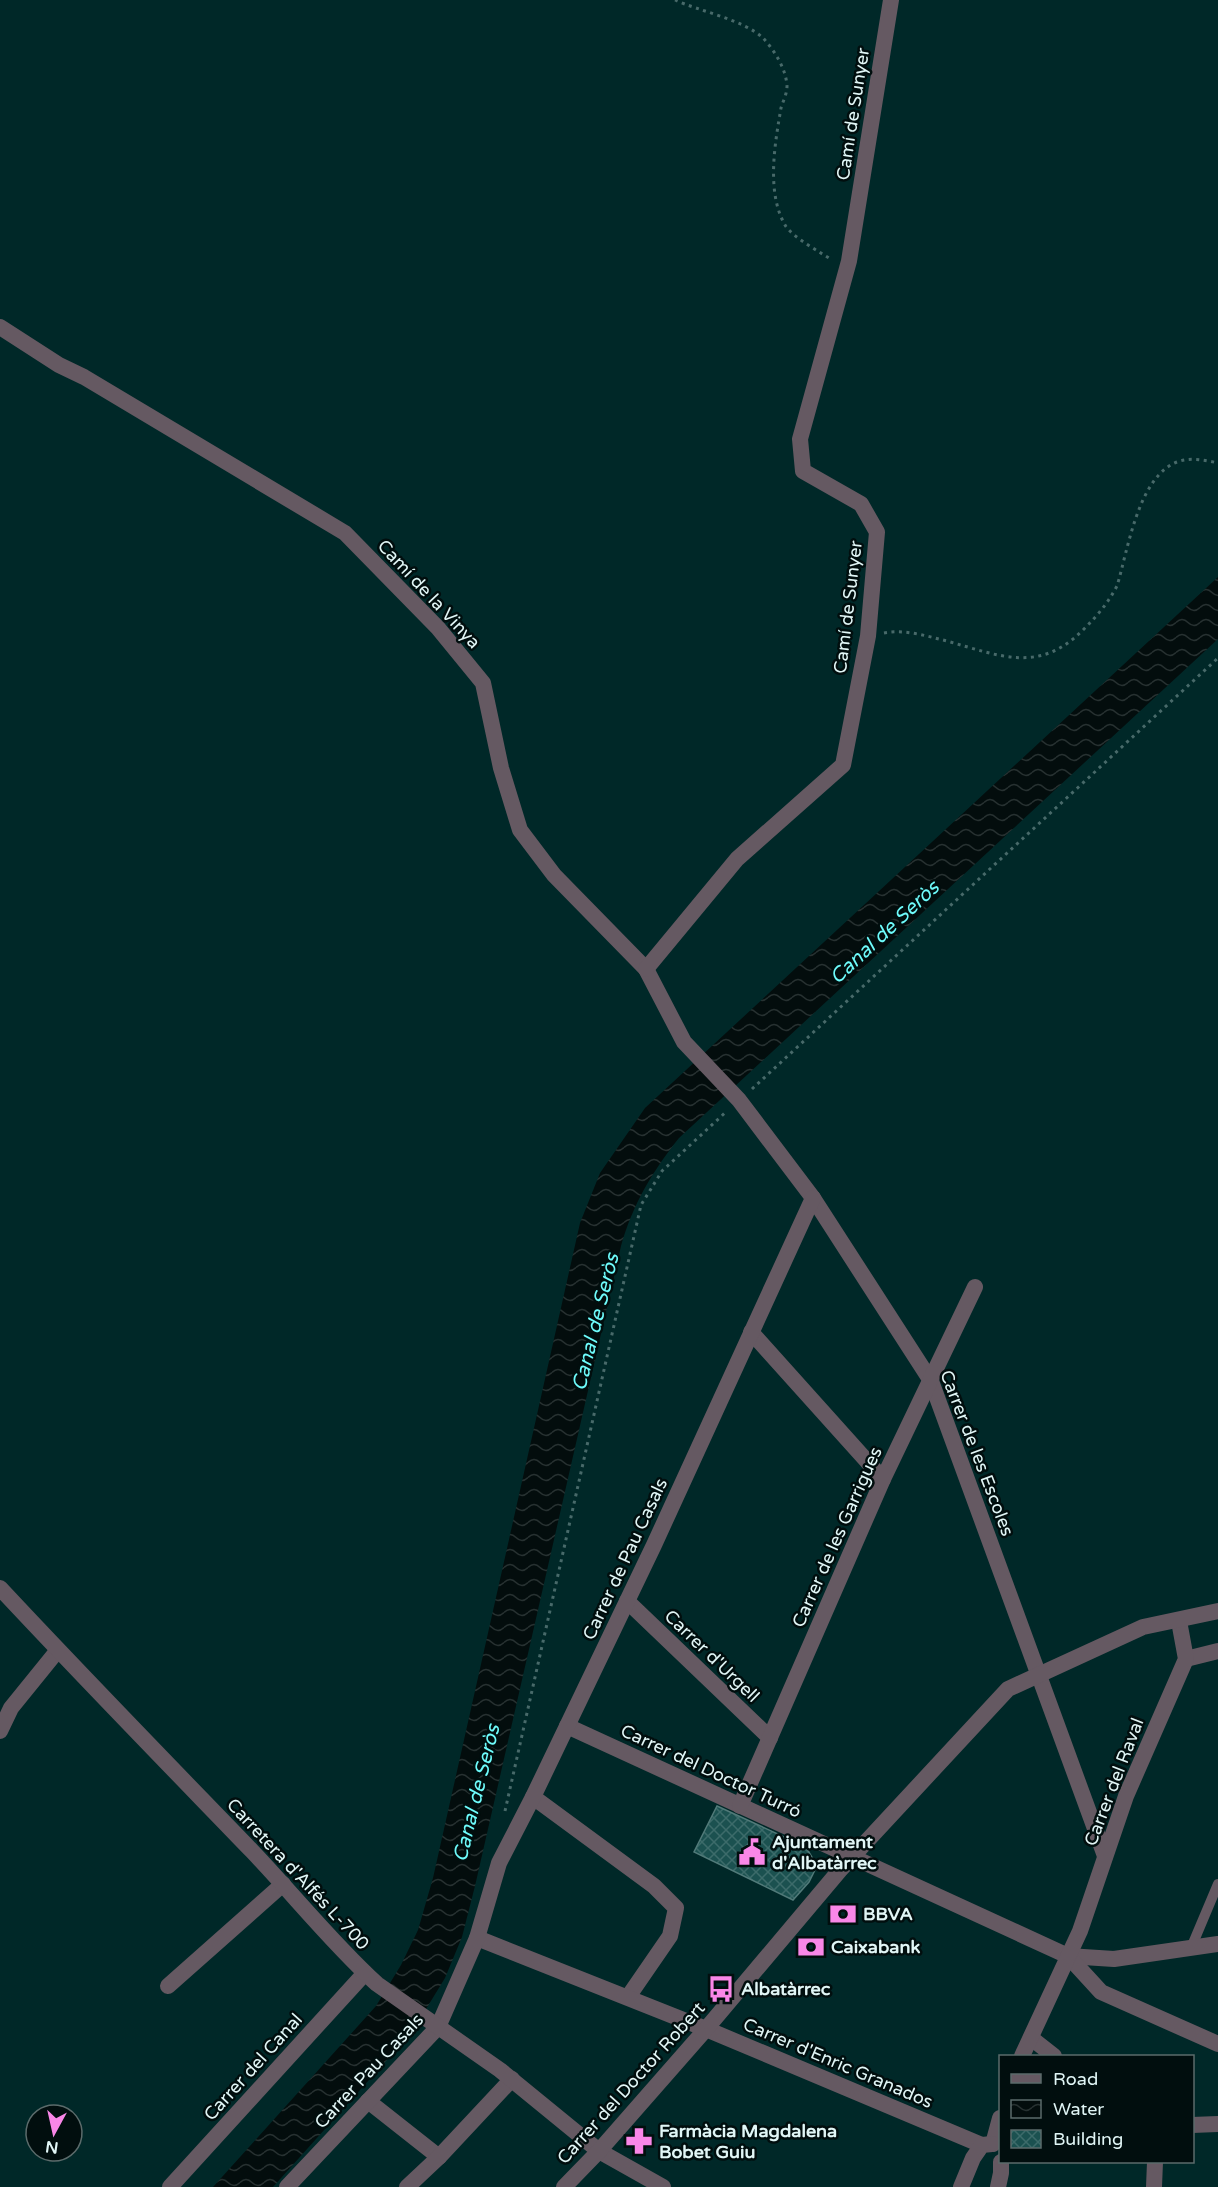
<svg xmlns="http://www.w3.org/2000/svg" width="1218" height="2187" viewBox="0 0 1218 2187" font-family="'Varela Round',sans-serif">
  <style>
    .water { fill: url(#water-waves) }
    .building { fill: url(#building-cross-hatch); stroke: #517a79; stroke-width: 1.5 }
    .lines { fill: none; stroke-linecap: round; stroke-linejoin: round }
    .path { stroke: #486a6a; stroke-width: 3; stroke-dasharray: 3 4.5; stroke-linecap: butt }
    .service { stroke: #655962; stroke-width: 10 }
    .minor { stroke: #655962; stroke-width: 16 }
    .tertiary { stroke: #655962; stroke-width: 16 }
    .labels { text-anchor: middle; stroke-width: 5; stroke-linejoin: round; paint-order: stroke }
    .street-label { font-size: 18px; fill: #e1f6f6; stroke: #010e0e }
    .poi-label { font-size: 18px; font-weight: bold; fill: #e1f6f6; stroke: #010e0e; text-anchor: start }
    .water-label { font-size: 20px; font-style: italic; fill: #6efcfc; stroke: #010e0e }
  </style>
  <defs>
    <pattern id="water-waves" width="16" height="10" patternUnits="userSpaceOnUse" patternTransform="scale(1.5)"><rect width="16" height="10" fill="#030d0d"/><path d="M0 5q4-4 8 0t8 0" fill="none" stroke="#273131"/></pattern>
    <pattern id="building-cross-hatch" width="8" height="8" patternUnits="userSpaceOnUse" patternTransform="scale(1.5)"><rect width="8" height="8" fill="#1b5150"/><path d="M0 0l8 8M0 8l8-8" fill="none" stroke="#3c6b6a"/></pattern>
  </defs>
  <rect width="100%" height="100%" fill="#002828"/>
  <path class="water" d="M1218,577V639L679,1138C652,1172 633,1204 621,1246L475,1886L462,1937L445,1978L412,2032L273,2187H213L376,2006L401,1965L418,1930L433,1878L580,1223L600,1173L645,1108Z"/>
  <polygon class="building" points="717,1806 806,1847 813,1859 815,1870 809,1882 793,1900 694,1852"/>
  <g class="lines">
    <g class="path">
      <path d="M675,0C699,11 744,20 763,38C775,51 786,69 787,86C787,94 783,101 781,108C775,143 766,192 785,225C792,237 820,252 832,260"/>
      <path d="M884,633C905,629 926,636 947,641C1000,656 1039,674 1083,630C1097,616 1108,603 1117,586C1128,550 1138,477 1177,462C1190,457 1205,460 1218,463"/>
      <polyline points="752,1089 1218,658"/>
      <polyline points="505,1811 641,1205 662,1171 727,1111"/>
    </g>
    <polyline class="service" points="1191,1948 1218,1884"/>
    <g class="minor">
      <polyline points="0,327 59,365 84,377 345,533 438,628 483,683 501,768 520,830 554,875 646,969 684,1042 739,1100 813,1198 931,1381 1105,1856"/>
      <polyline points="646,969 737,859 843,765 868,636 877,532 861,504 803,471 800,439 849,261 891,0"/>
      <polyline points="751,1332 883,1479"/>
      <polyline points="627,1601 770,1738"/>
      <polyline points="1186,1659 1218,1651"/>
      <polyline points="567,1726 1068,1956 1114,1959 1218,1944"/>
      <polyline points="0,1731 11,1708 58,1650"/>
      <polyline points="533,1797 654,1886 676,1908 670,1936 628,1997"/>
      <polyline points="740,1806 883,1479 975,1287"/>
      <polyline points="477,1938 706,2029 982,2145"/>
      <polyline points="1068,1956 1101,1992 1218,2044"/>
      <polyline points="168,1986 283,1884"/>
      <polyline points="1031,2038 1054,2056"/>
      <polyline points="1022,2056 1080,1931 1126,1796 1186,1659 1179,1621"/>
      <polyline points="368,2101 439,2157"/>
      <polyline points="1192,2125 1218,2124"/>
      <polyline points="993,2144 1000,2118"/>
      <polyline points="599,2151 663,2187"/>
      <polyline points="170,2187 365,1973"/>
      <polyline points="287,2187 438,2027 477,1938 499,1863 533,1797 654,1545 813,1198"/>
      <polyline points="407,2187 439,2157 512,2079"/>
      <polyline points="961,2187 973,2158 982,2145 992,2144"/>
      <polyline points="998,2187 1001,2173 1001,2162"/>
      <polyline points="1154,2187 1155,2162"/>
    </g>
    <g class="tertiary">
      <path d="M0,1588C83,1677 168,1764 252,1851C294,1895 332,1943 377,1984L500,2070L599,2151"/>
      <polyline points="564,2187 599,2151 706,2029 840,1870 1008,1689 1143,1627 1218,1611"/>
    </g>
  </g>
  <defs>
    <symbol id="civic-bare" viewBox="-9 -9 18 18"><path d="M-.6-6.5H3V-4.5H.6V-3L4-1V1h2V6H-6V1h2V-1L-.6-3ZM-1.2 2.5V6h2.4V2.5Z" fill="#f987e8" stroke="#010e0e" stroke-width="2.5" paint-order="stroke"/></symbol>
    <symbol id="bank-bare" viewBox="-9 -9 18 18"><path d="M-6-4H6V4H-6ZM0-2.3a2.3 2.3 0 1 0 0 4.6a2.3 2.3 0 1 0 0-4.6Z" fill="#f987e8" stroke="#010e0e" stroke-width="2.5" paint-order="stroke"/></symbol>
    <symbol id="bus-bare" viewBox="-9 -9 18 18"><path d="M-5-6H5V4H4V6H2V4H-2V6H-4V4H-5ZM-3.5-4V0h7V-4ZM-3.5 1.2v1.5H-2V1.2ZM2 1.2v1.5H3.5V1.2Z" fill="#f987e8" stroke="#010e0e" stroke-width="2.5" paint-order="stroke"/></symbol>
    <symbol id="pharmacy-bare" viewBox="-9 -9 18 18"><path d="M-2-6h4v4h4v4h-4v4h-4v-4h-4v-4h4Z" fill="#f987e8" stroke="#010e0e" stroke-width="2.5" paint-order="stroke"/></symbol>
  </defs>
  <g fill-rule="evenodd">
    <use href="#civic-bare" x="733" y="1833" width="38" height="38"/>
    <use href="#bank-bare" x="824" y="1895" width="38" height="38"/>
    <use href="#bank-bare" x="792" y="1928" width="38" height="38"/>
    <use href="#bus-bare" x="702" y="1970" width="38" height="38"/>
    <use href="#pharmacy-bare" x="620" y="2122" width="38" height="38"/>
  </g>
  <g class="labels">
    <g class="street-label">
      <text transform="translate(853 114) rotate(-81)" y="6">Camí de Sunyer</text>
      <text transform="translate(429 594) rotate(47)" y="6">Camí de la Vinya</text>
      <text transform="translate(848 607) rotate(-83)" y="6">Camí de Sunyer</text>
      <text transform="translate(977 1453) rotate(69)" y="6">Carrer de les Escoles</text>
      <text transform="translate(837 1537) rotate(-66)" y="6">Carrer de les Garrigues</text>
      <text transform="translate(625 1559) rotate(-65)" y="6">Carrer de Pau Casals</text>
      <text transform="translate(712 1656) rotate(44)" y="6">Carrer d'Urgell</text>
      <text transform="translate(711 1771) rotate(25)" y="6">Carrer del Doctor Turró</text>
      <text transform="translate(1114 1782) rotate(-69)" y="6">Carrer del Raval</text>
      <text transform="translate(298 1874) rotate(47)" y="6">Carretera d'Alfés L-700</text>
      <text transform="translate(838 2063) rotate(23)" y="6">Carrer d'Enric Granados</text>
      <text transform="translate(253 2067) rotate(-48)" y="6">Carrer del Canal</text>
      <text transform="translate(369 2071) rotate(-47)" y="6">Carrer Pau Casals</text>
      <text transform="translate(631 2083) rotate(-48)" y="6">Carrer del Doctor Robert</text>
    </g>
    <g class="poi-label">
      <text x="772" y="1848">Ajuntament<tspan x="772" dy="21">d'Albatàrrec</tspan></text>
      <text x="863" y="1920">BBVA</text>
      <text x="831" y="1953">Caixabank</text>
      <text x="741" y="1995">Albatàrrec</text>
      <text x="659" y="2137">Farmàcia Magdalena<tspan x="659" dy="21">Bobet Guiu</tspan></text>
    </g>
    <g class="water-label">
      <text transform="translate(884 932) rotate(-43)" y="7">Canal de Seròs</text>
      <text transform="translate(595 1322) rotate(-76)" y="7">Canal de Seròs</text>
      <text transform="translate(476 1793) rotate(-76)" y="7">Canal de Seròs</text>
    </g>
  </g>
  <rect x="999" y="2055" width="195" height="108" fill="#010e0e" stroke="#5b6b6b" stroke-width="1.5"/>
  <rect x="1011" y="2074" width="30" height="9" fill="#655962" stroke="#5b6b6b" stroke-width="1.5"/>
  <text x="1053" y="2085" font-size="18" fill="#e1f6f6">Road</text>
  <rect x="1011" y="2100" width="30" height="18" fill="url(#water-waves)" stroke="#5b6b6b" stroke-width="1.5"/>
  <text x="1053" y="2115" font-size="18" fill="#e1f6f6">Water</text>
  <rect x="1011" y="2130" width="30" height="18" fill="url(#building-cross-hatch)" stroke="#5b6b6b" stroke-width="1.5"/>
  <text x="1053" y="2145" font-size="18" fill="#e1f6f6">Building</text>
  <g transform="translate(54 2133) rotate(188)"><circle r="28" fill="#010e0e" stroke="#5b6b6b" stroke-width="1.5"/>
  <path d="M0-4.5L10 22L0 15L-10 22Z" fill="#f987e8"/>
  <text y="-9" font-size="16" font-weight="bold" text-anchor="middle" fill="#e1f6f6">N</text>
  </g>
</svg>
